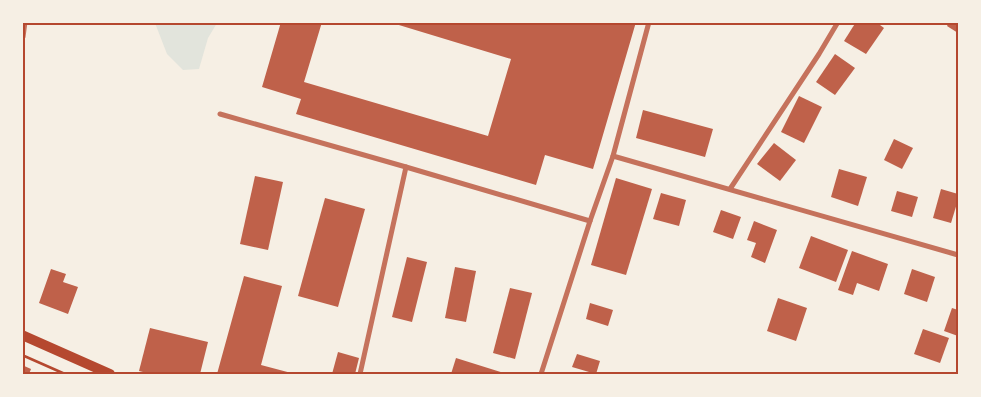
<svg xmlns="http://www.w3.org/2000/svg" width="981" height="397" viewBox="0 0 981 397" font-family="'Work Sans',sans-serif">
  <style>
    .green { fill: #e2e4dc }
    .building { fill: #bf614a }
    .lines { fill: none; stroke-linecap: round; stroke-linejoin: round }
    .path { stroke: #b5482f; stroke-width: 2.5 }
    .service { stroke: #c5725c; stroke-width: 3 }
    .minor { stroke: #c5725c; stroke-width: 5 }
    .secondary { stroke: #b5482f; stroke-width: 10 }
    .neatline { fill: none; stroke: #b5482f; stroke-width: 2 }
  </style>
  <rect width="100%" height="100%" fill="#f6efe4"/>
  <polygon class="green" points="155,23 217,23 208,38 199,69 183,70 167,54"/>
  <g class="building">
    <polygon points="281,22 322,22 304,82 488,136 511,59 389,22 636,22 593,169 545,155 536,185 296,114 301,99 262,87"/>
    <polygon points="856,22 876,22 884,28 866,54 844,41"/>
    <polygon points="949,22 958,22 958,33 947,26"/>
    <polygon points="835,54 855,68 835,95 816,82"/>
    <polygon points="799,96 822,107 804,143 781,132"/>
    <polygon points="643,110 713,129 705,157 636,138"/>
    <polygon points="894,139 913,148 902,169 884,160"/>
    <polygon points="774,143 796,160 780,181 757,164"/>
    <polygon points="839,169 867,177 858,206 831,197"/>
    <polygon points="255,176 283,182 268,250 240,244"/>
    <polygon points="616,178 652,189 626,275 591,265"/>
    <polygon points="941,189 958,194 958,200 951,223 933,218"/>
    <polygon points="897,191 918,197 912,217 891,211"/>
    <polygon points="661,193 686,200 679,226 653,219"/>
    <polygon points="325,198 365,209 338,307 298,296"/>
    <polygon points="721,210 741,217 733,239 713,232"/>
    <polygon points="754,221 777,230 765,263 751,257 756,243 747,240"/>
    <polygon points="811,236 848,250 836,282 799,268"/>
    <polygon points="852,251 888,264 879,291 857,283 853,295 838,290"/>
    <polygon points="407,257 427,262 412,322 392,317"/>
    <polygon points="455,267 476,271 466,322 445,318"/>
    <polygon points="51,269 66,274 63,282 78,287 68,314 39,303"/>
    <polygon points="912,269 935,277 927,302 904,294"/>
    <polygon points="244,276 282,286 261,365 295,374 217,374"/>
    <polygon points="510,288 532,293 515,359 493,353"/>
    <polygon points="778,298 807,308 796,341 767,331"/>
    <polygon points="590,303 613,310 608,326 586,319"/>
    <polygon points="952,308 958,310 958,336 944,331"/>
    <polygon points="150,328 208,342 200,374 151,374 139,371"/>
    <polygon points="923,329 949,338 940,363 914,354"/>
    <polygon points="338,352 359,358 355,374 332,374"/>
    <polygon points="577,354 600,361 596,374 572,367"/>
    <polygon points="456,358 507,374 451,374"/>
    <polygon points="22,365 31,369 29,374 22,374"/>
  </g>
  <g class="lines">
    <polyline class="path" points="22,355 65,374"/>
    <polyline class="service" points="22,39 24,37 26,22"/>
    <g class="minor">
      <polyline points="220,114 406,167 590,221"/>
      <polyline points="613,156 649,22"/>
      <polyline points="730,189 819,54 838,22"/>
      <polyline points="360,374 406,167"/>
      <polyline points="541,374 590,221 613,156 958,255"/>
    </g>
    <polyline class="secondary" points="22,335 110,374"/>
  </g>
  <rect width="981" height="397" fill="none" stroke="#f6efe4" stroke-width="48"/>
  <rect x="24" y="24" width="933" height="349" class="neatline"/>
</svg>
